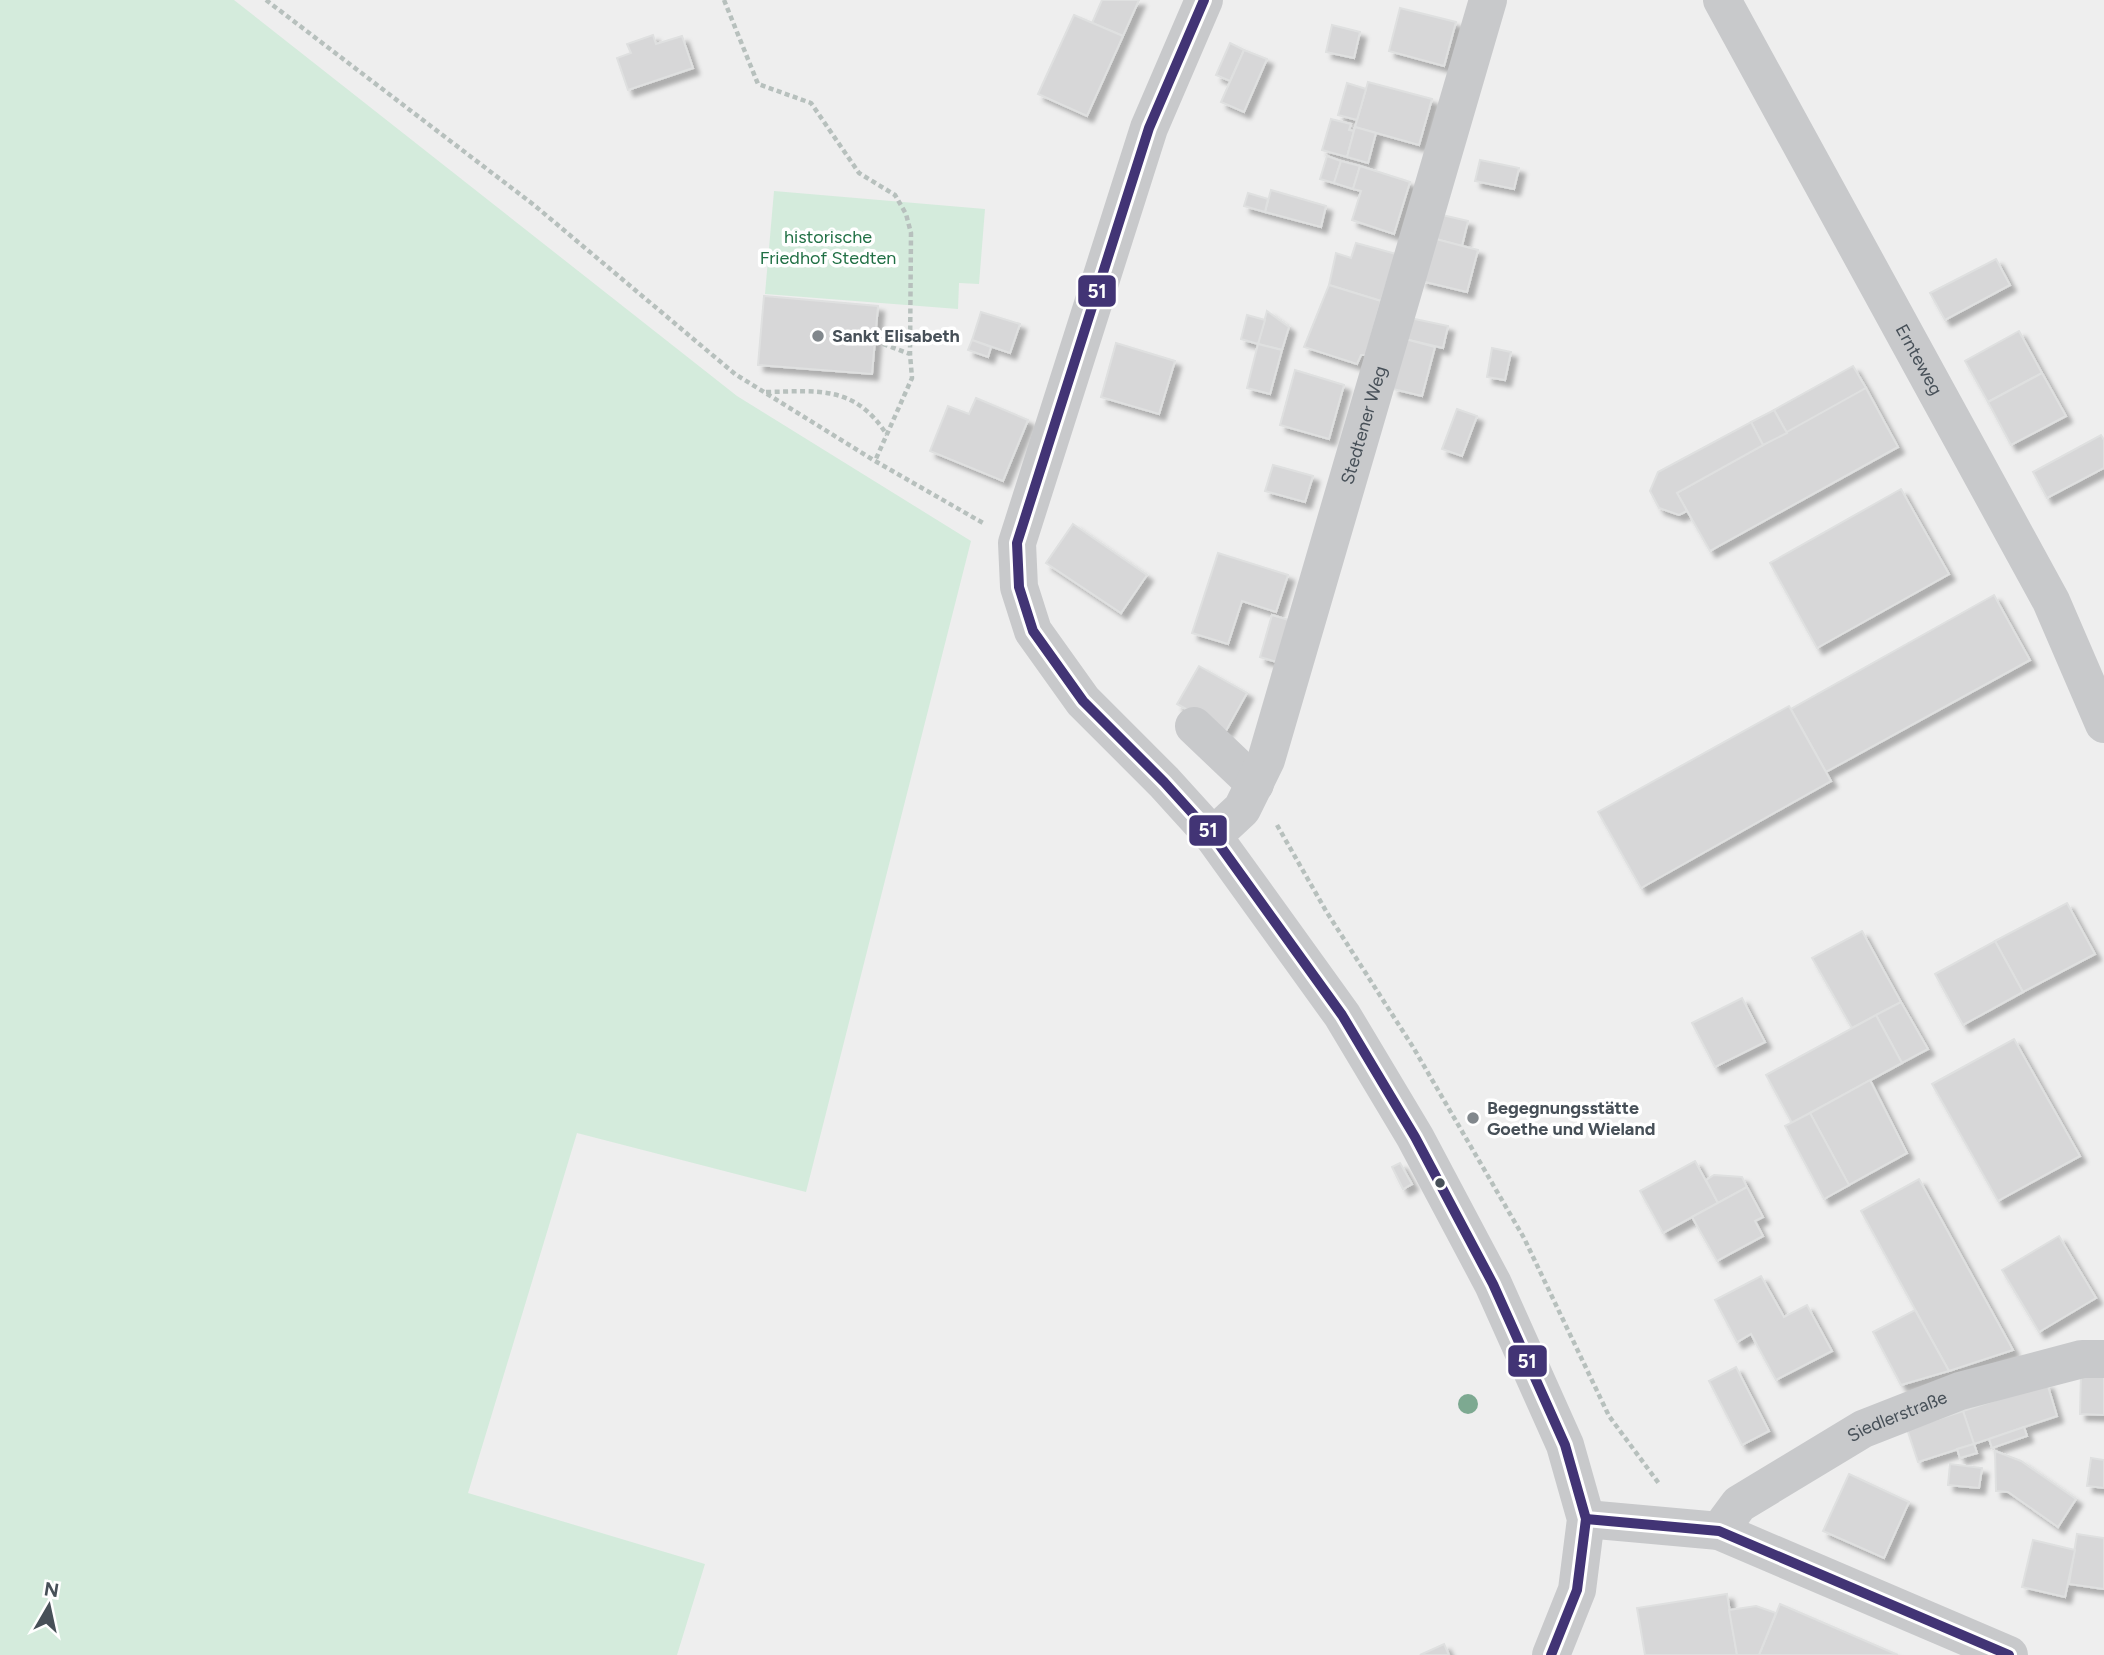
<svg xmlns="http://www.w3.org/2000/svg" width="2104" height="1655" viewBox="0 0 2104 1655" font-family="Figtree,sans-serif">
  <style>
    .green { fill: #d4ebdc }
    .building { fill: #d7d7d8; stroke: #dfe0e0; stroke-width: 2; filter: url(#shadow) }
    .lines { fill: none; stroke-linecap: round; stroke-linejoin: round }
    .path { stroke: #b7c0bd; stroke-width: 4.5; stroke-dasharray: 5 3.5; stroke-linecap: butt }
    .minor { stroke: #c8c9cb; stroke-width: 38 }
    .bus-1-casing { stroke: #fff; stroke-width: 16 }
    .bus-1 { stroke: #423475; stroke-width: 10 }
    .tree { fill: #7da991 }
    .poi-dot { fill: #81878c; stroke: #fff; stroke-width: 2.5 }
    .bus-dot { fill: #475058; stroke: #fff; stroke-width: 2.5 }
    .labels { text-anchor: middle; stroke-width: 7; stroke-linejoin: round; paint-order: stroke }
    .park-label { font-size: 18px; fill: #217045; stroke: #fff }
    .poi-label { font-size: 18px; font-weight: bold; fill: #475058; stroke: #fff; text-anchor: start }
    .street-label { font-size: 18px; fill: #475058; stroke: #fff }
    .line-badge { stroke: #fff; stroke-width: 2.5 }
    .badge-label { font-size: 19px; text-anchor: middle; font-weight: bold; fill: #fff }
  </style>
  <defs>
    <filter id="shadow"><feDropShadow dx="6" dy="6" stdDeviation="2" flood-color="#0004"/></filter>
  </defs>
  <rect width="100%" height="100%" fill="#eee"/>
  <g class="green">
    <polygon points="0,0 234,0 737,396 971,541 806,1192 577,1133 468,1493 705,1564 677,1655 0,1655"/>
    <polygon points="774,191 985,209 979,284 959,283 958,309 765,294"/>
  </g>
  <g class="building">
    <polygon points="1102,0 1139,0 1123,36 1092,23"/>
    <polygon points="1400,8 1456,22 1444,66 1389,51"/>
    <polygon points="1074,15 1123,36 1087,116 1038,94"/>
    <polygon points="1332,25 1360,32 1354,58 1326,52"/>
    <polygon points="653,35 656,44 682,36 693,68 628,90 617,58 631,53 627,44"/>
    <polygon points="1230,43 1244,50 1230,81 1216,75"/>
    <polygon points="1244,50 1267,59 1244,112 1221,102"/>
    <polygon points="1368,82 1432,99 1419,145 1355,127"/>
    <polygon points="1347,83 1366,89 1357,120 1338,115"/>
    <polygon points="1331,119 1351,124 1349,130 1354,131 1347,157 1322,150"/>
    <polygon points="1355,127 1376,133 1368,163 1347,157"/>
    <polygon points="1327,156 1341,161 1334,183 1320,179"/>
    <polygon points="1480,160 1519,168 1514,189 1475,181"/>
    <polygon points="1341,161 1360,166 1353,189 1334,183"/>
    <polygon points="1360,166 1410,182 1394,234 1352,220 1361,191 1353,189"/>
    <polygon points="1271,190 1326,206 1321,227 1265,212"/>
    <polygon points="1248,193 1268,199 1265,212 1244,206"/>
    <polygon points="1438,214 1468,221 1462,246 1432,238"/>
    <polygon points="1432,238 1478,250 1467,292 1421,281"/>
    <polygon points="1356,243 1396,254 1381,301 1329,285 1336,253 1351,258"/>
    <polygon points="1996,259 2010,285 1945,320 1930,293"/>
    <polygon points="1329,285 1381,301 1366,355 1361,355 1357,364 1304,347"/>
    <polygon points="764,296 878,306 872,374 758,365"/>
    <polygon points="1267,311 1289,327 1282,350 1258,344"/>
    <polygon points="981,312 1020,324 1010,353 972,340"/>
    <polygon points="1247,315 1265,320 1258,344 1241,339"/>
    <polygon points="1410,318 1448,326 1443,348 1405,339"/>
    <polygon points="2019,331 2042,373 1988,402 1965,361"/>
    <polygon points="1405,339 1435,347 1422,396 1393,389"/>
    <polygon points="972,340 991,347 988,357 968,350"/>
    <polygon points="1116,343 1175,361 1159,414 1101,397"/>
    <polygon points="1258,344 1282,350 1270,394 1247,388"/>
    <polygon points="1492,348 1511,352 1505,380 1487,377"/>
    <polygon points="1853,366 1866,388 1787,433 1774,410"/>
    <polygon points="1295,370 1344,385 1329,439 1280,425"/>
    <polygon points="2042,373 2066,416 2011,445 1988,402"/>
    <polygon points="1866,388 1898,447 1710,551 1677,493"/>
    <polygon points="976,398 1028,420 1003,481 930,451 948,406 969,414"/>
    <polygon points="1457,409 1477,416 1462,456 1442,449"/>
    <polygon points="1774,410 1787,433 1763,445 1751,422"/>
    <polygon points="1751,422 1763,445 1677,493 1687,511 1679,515 1659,508 1650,491 1658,472"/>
    <polygon points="2101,435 2104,440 2104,468 2047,498 2033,472"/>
    <polygon points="1273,465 1313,476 1305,502 1265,491"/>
    <polygon points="1901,489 1949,574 1817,648 1770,563"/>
    <polygon points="1073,524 1147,575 1121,613 1046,563"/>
    <polygon points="1218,553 1288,575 1276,612 1242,601 1228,644 1192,633"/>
    <polygon points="1994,595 2030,660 1826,772 1791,709"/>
    <polygon points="1272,615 1292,621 1280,663 1260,657"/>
    <polygon points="1199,666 1247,693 1226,731 1177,704"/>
    <polygon points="1789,706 1831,781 1641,888 1598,812"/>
    <polygon points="2067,903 2095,954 2023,992 1995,941"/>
    <polygon points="1862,931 1901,1002 1852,1028 1812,958"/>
    <polygon points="1995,941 2023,992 1963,1025 1935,974"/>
    <polygon points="1742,998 1765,1042 1715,1067 1692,1023"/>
    <polygon points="1901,1002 1928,1049 1902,1063 1876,1015"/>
    <polygon points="1876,1015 1902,1063 1792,1123 1766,1075"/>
    <polygon points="2014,1039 2080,1156 1998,1201 1932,1084"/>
    <polygon points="1870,1080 1907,1153 1849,1185 1810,1113"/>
    <polygon points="1810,1113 1849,1185 1824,1199 1785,1126"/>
    <polygon points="1695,1161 1718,1203 1663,1233 1640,1191"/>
    <polygon points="1400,1163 1412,1184 1403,1189 1392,1167"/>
    <polygon points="1714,1175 1742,1177 1747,1187 1718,1203 1706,1180"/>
    <polygon points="1919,1179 2013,1350 1949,1371 1861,1211"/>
    <polygon points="1747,1187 1763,1217 1755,1221 1763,1236 1717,1261 1692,1217"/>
    <polygon points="2059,1236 2096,1298 2039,1332 2002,1270"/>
    <polygon points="1761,1276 1784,1317 1807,1305 1832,1351 1776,1380 1751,1334 1737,1342 1715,1300"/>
    <polygon points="1915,1310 1949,1371 1901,1385 1873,1332"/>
    <polygon points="1736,1367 1769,1431 1742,1445 1709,1381"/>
    <polygon points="2081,1372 2104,1373 2104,1415 2080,1414"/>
    <polygon points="2047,1383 2057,1416 1974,1444 1963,1411"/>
    <polygon points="1963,1411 1974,1444 1918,1462 1907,1429"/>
    <polygon points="2024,1427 2027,1436 1992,1448 1989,1439"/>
    <polygon points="1974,1444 1977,1453 1960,1458 1957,1449"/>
    <polygon points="1995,1451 2021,1461 2076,1499 2058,1527 2008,1492 1996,1491"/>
    <polygon points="2091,1458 2104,1460 2104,1488 2087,1486"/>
    <polygon points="1950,1464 1982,1468 1979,1488 1948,1485"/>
    <polygon points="1849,1474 1909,1502 1884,1558 1823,1531"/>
    <polygon points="2077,1534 2104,1538 2104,1589 2069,1584"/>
    <polygon points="2033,1540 2075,1550 2065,1597 2022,1587"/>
    <polygon points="1727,1594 1737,1655 1645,1655 1637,1608"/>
    <polygon points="1780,1604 1898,1655 1759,1655"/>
    <polygon points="1756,1606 1776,1613 1759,1655 1737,1655 1729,1610"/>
    <polygon points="1444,1644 1449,1655 1420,1655"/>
  </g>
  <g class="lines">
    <g class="path">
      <polyline points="266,0 534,205 735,374 875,461 983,523"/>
      <polyline points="724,0 758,84 811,103 859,173 895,195 906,214 911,233 910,354"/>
      <polyline points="875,341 910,354 912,378 875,461"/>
      <path d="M766,392C819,391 855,385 887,435"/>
      <polyline points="1277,825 1326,911 1413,1047 1524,1238 1609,1416 1660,1485"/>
    </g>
    <g class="minor">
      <polyline points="1204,0 1149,128 1017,543 1019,587 1033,631 1083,701 1164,782 1213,836 1342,1015 1415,1137 1493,1284 1565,1445 1586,1519 1577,1590 1551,1655"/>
      <path id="s1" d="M1722,0L2051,601L2104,724"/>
      <polyline points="1194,726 1255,784"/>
      <path id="s2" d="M1213,836L1242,809L1266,760L1488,0"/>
      <polyline points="1586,1519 1719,1531 2009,1655"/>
      <path id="s3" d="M1719,1531L1739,1504L1863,1429L1960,1391L2082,1359H2104"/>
    </g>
    <defs>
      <g id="bus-1">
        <polyline points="1204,0 1149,128 1017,543 1019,587 1033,631 1083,701 1164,782 1213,836 1342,1015 1415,1137 1493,1284 1565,1445 1586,1519 1577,1590 1551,1655"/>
        <polyline points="1586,1519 1719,1531 2009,1655"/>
      </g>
    </defs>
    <use href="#bus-1" class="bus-1-casing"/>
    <use href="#bus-1" class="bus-1"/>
  </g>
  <circle class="tree" cx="1468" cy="1404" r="10"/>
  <g class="poi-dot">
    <circle cx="818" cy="336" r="7"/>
    <circle cx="1473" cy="1118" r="7"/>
  </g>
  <circle class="bus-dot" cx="1440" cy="1183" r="6"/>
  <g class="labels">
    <g class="park-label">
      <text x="828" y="243">historische<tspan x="828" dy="21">Friedhof Stedten</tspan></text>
    </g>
    <g class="poi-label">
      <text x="832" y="342">Sankt Elisabeth</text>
      <text x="1487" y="1114">Begegnungsstätte<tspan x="1487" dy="21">Goethe und Wieland</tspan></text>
    </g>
    <g class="street-label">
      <text dy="6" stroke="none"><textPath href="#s1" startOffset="410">Ernteweg</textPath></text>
      <text dy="6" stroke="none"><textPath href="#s2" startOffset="443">Stedtener Weg</textPath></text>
      <text dy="6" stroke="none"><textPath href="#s3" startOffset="215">Siedlerstraße</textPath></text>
    </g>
  </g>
  <g class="line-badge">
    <rect x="1077" y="274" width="40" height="34" rx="7" fill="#423475"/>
    <rect x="1188" y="814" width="40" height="33" rx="7" fill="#423475"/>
    <rect x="1507" y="1344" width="41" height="34" rx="7" fill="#423475"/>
  </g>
  <g class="badge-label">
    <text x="1097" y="298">51</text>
    <text x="1208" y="837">51</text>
    <text x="1527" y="1368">51</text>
  </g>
  <g transform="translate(49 1606) rotate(9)" stroke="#ffffff" stroke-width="5" paint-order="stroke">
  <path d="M0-5L12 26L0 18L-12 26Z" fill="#475058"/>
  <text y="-10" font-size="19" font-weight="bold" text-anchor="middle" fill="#475058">N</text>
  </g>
</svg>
